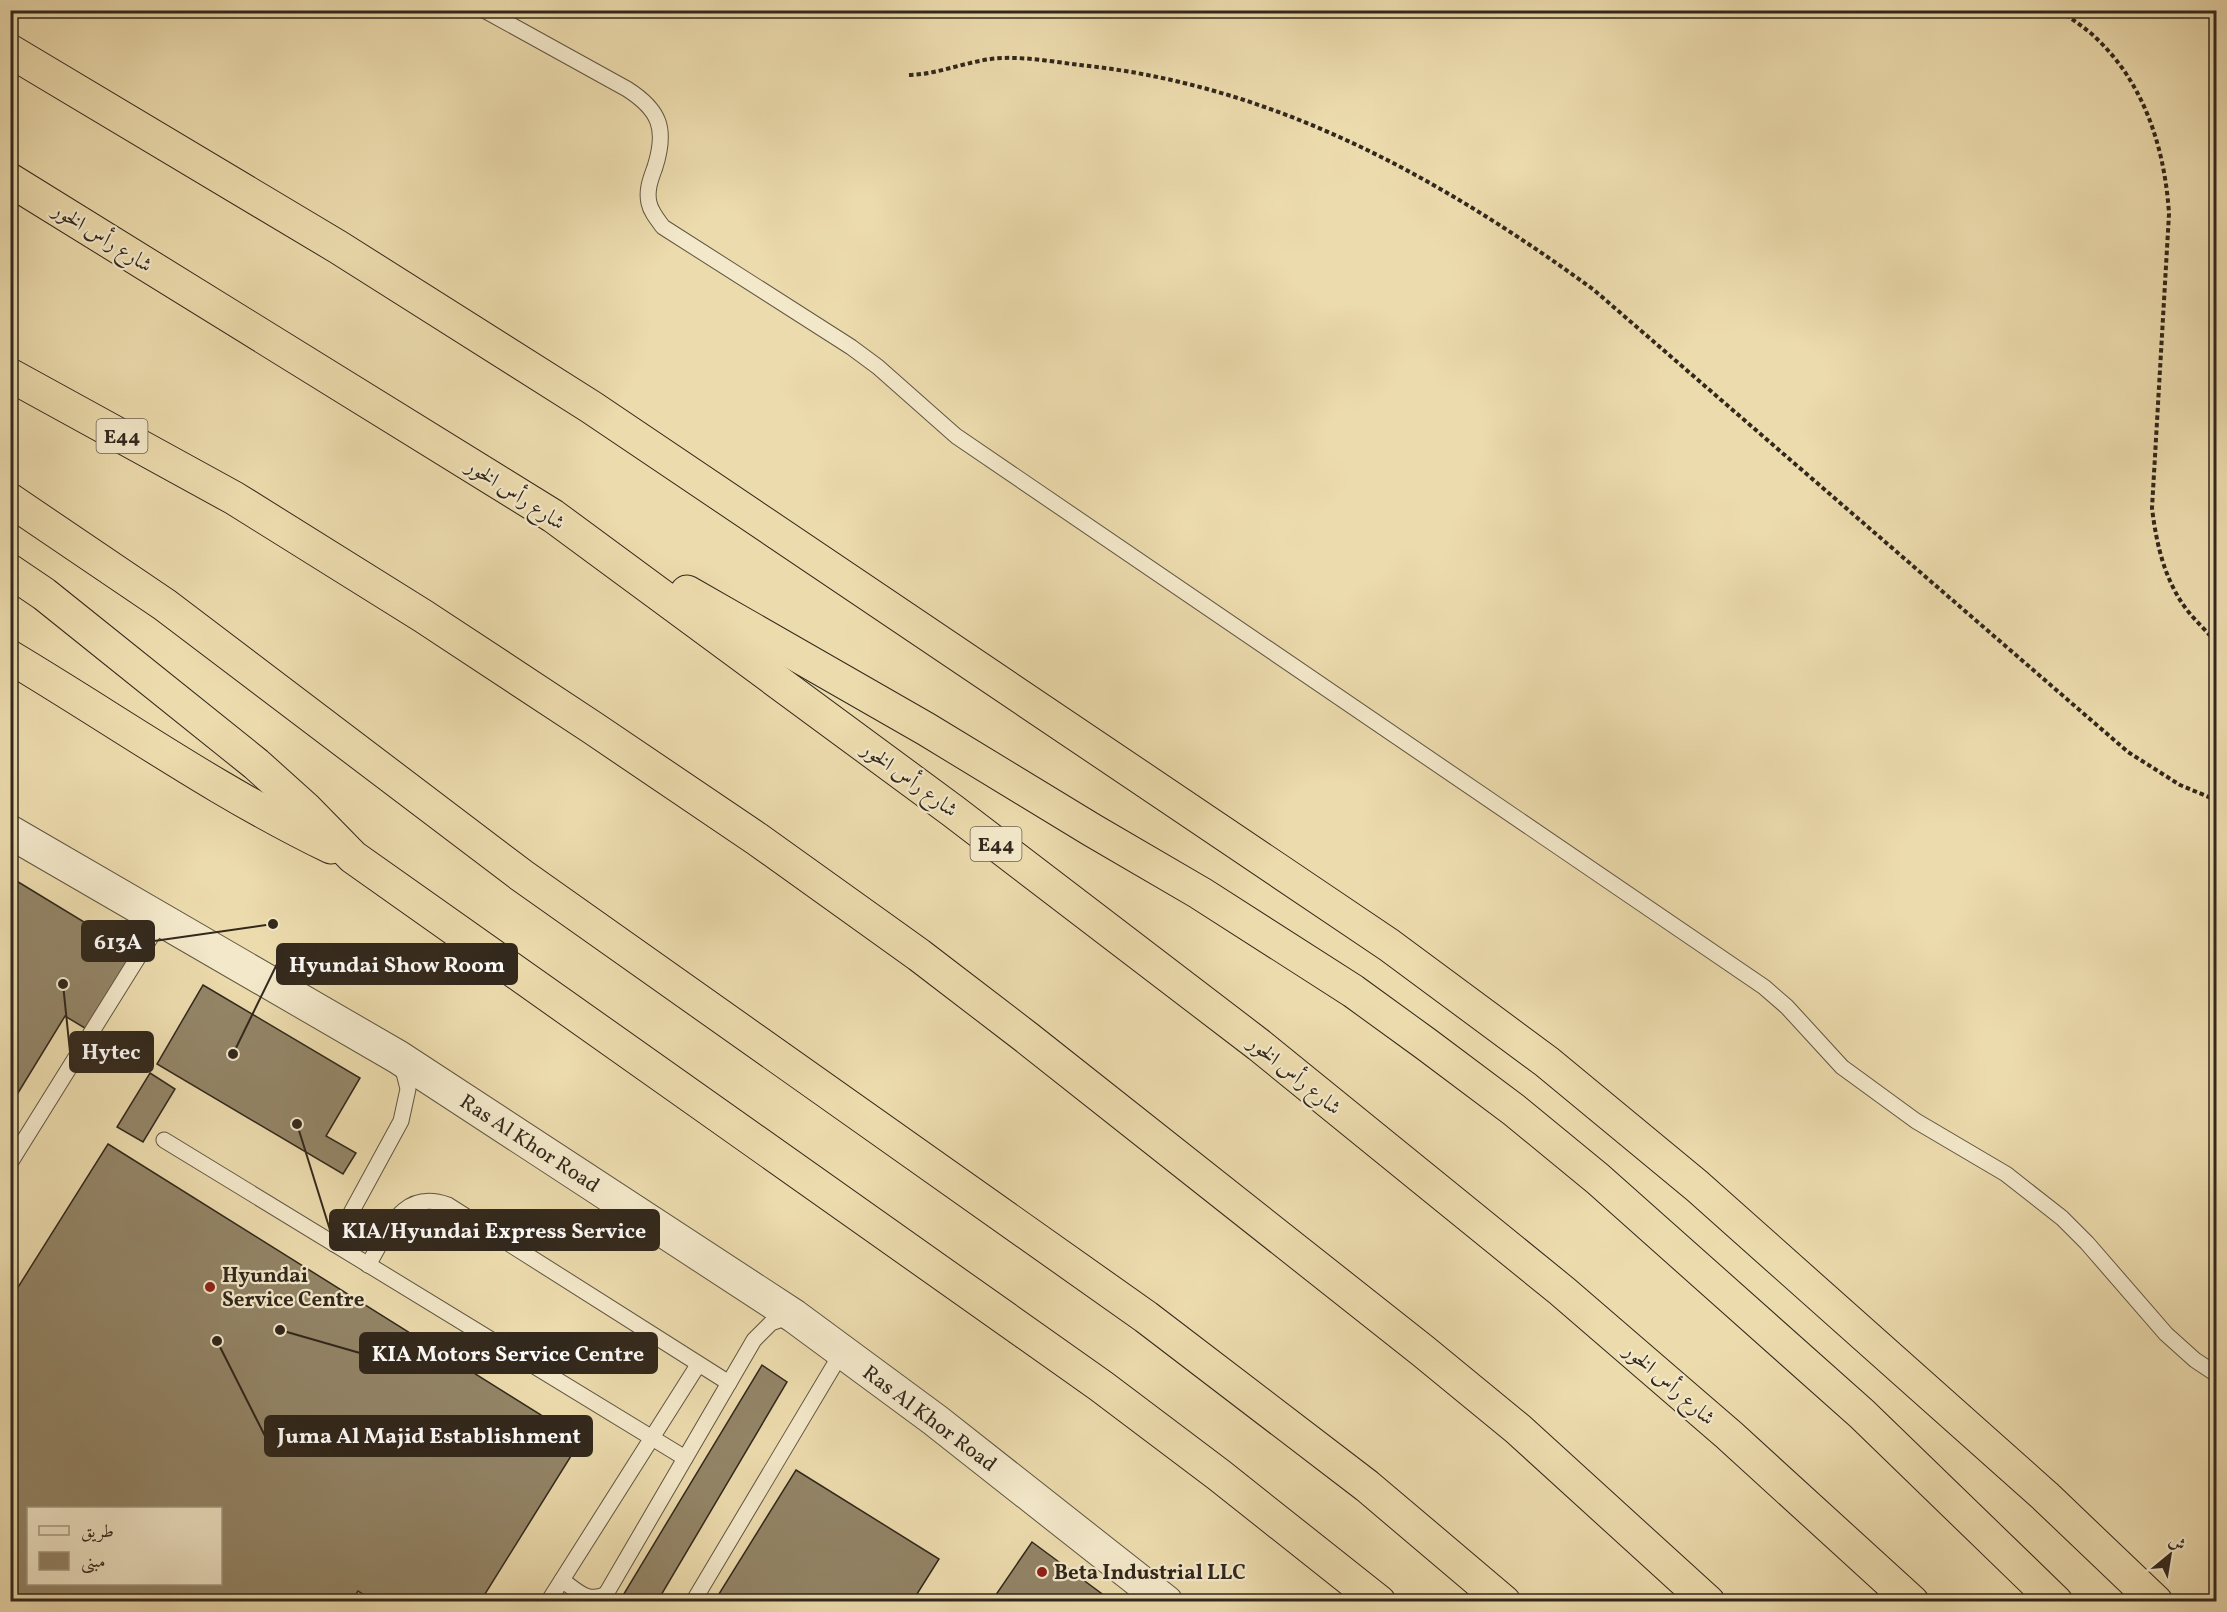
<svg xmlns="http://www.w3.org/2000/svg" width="2227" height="1612" viewBox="0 0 2227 1612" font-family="Vollkorn,Amiri,serif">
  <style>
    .building { fill: #938567; stroke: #32281c; stroke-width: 1.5; fill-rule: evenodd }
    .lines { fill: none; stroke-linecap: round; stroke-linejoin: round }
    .service-casing { stroke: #605540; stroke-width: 17 }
    .tertiary-casing { stroke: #605540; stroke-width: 35 }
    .motorway-casing { stroke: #32281c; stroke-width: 35 }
    .path { stroke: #32281c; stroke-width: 4; stroke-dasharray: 4.5 3; stroke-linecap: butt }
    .service { stroke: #f3e8ca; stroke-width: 15 }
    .tertiary { stroke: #f3e8ca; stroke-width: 33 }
    .motorway { stroke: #ecdbad; stroke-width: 33 }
    .poi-dot { fill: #8f2418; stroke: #f3e8ca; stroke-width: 2 }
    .labels { text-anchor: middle; stroke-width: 4.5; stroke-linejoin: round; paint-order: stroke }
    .shield { fill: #f3e8ca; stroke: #6c6250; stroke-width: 1.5 }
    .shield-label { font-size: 20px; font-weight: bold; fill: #32281c }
    .street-label { font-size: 21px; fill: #32281c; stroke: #f3e8ca }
    .poi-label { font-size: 21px; font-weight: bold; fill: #32281c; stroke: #f3e8ca; text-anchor: start }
    .leader { fill: none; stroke: #32281c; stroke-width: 2 }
    .callout-dot { fill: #32281c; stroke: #f3e8ca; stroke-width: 2 }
    .callout { fill: #32281c; stroke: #32281c; stroke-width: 2 }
    .callout-label { font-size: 22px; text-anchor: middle; font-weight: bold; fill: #fff }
  </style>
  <rect width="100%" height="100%" fill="#ecdbad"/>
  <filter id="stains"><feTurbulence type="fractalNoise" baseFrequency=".00333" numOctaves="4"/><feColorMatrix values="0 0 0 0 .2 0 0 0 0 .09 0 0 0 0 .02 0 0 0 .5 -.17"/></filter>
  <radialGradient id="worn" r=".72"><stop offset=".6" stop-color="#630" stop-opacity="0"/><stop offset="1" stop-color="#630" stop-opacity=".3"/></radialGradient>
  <g class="building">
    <polygon points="10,877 135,953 88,1030 65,1016 10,1106"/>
    <polygon points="203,985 360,1078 326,1136 356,1153 343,1174 157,1064"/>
    <polygon points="150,1073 175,1089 143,1142 117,1127"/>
    <path d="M108,1144L581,1440L480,1602H375L358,1591L351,1602H10V1300ZM28,1508H220V1584H28Z"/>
    <polygon points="762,1365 787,1382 657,1602 619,1602"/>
    <polygon points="796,1470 939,1559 912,1602 714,1602"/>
    <polygon points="1032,1542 1113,1602 991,1602"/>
  </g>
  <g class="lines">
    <defs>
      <g id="service">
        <path d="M484,10L627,89C660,110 667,129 655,167C651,178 646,190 649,203C651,212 657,219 663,227L851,347L878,367L956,436L1764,987L1787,1007L1842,1067L1916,1121L2006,1174L2062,1218L2087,1243L2166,1334L2195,1360L2216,1374"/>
        <polyline points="164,1140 685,1458"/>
        <polyline points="10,1163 162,919"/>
        <polyline points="334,1244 401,1121 408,1089 402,1065"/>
        <path d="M368,1265C388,1232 401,1188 448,1205L729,1383"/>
        <path d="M562,1580C576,1590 588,1604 606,1594L754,1340L771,1323L791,1316"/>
        <polyline points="548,1602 698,1365"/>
        <polyline points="693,1602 842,1352"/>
      </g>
      <polyline id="tertiary" points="10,832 398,1057 794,1316 935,1420 1166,1602"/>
      <g id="motorway">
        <polyline points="10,51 338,247 591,407 1389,945 1547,1062 1697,1186 2045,1496 2156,1602"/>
        <polyline points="10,180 553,516 953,811 1259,1045 1562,1291 1729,1435 1912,1602"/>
        <polyline points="10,375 234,498 423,616 593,728 757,839 919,955 1026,1037 1423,1351 1518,1429 1708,1602"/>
        <polyline points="10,500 165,605 521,875 1146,1317 1367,1486 1504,1602"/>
        <polyline points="10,571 44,594 256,764 306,809 353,857 1101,1386 1219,1475 1379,1602"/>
        <polyline points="687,592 926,729 1092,830 1200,893 1353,991 1426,1044 1514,1110 1598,1179 1862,1414 2056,1602"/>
        <path d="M10,657C117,721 219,793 331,847"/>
      </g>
    </defs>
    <use href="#service" class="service-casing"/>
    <use href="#tertiary" class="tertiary-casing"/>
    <use href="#motorway" class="motorway-casing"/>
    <g class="path">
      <path d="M2060,10C2072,20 2086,28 2096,38C2145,84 2165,150 2169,214L2152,508C2156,541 2163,574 2182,603C2191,617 2205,629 2216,642"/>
      <path d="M909,75C942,74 971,59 1003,58C1028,57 1055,62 1080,65C1274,85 1439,177 1594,290L2128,752L2180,785L2216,800"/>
    </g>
    <use href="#service" class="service"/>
    <use href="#tertiary" class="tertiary"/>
    <use href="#motorway" class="motorway"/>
  </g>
  <g class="poi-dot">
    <circle cx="210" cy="1287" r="6"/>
    <circle cx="1042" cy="1572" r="6"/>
  </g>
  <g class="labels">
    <g class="shield">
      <rect x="96.5" y="419" width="51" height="34" rx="4.5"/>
      <rect x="970.5" y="827" width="51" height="34" rx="4.5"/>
    </g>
    <g class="shield-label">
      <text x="122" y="443">E44</text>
      <text x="996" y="851">E44</text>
    </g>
    <g class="street-label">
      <text transform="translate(103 237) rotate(32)" y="7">شارع رأس الخور</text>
      <text transform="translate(516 494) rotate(33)" y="7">شارع رأس الخور</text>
      <text transform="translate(910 779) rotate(36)" y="7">شارع رأس الخور</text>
      <text transform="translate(1295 1075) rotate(39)" y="7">شارع رأس الخور</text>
      <text transform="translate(530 1143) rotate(33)" y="7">Ras Al Khor Road</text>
      <text transform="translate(1670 1384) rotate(41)" y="7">شارع رأس الخور</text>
      <text transform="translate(930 1418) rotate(37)" y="7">Ras Al Khor Road</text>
    </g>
    <g class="poi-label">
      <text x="222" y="1282">Hyundai<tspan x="222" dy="24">Service Centre</tspan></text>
      <text x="1054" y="1579">Beta Industrial LLC</text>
    </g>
  </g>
  <path class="leader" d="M273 924L154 941M233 1054L277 964M63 984L70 1052M297 1124L330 1230M280 1330L360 1353M217 1341L265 1436"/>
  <g class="callout-dot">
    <circle cx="273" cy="924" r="6"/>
    <circle cx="233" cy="1054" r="6"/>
    <circle cx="63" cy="984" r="6"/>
    <circle cx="297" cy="1124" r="6"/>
    <circle cx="280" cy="1330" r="6"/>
    <circle cx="217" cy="1341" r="6"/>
  </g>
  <g class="callout">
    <rect x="82" y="921" width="72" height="40" rx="6"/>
    <rect x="277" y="944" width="240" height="40" rx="6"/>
    <rect x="70" y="1032" width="83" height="40" rx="6"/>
    <rect x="330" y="1210" width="329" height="40" rx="6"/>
    <rect x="360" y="1333" width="297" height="40" rx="6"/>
    <rect x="265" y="1416" width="327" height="40" rx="6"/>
  </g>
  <g class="callout-label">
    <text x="118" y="949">613A</text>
    <text x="397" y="972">Hyundai Show Room</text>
    <text x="111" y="1059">Hytec</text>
    <text x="494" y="1238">KIA/Hyundai Express Service</text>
    <text x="508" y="1361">KIA Motors Service Centre</text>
    <text x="429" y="1443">Juma Al Majid Establishment</text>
  </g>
  <rect width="2227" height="1612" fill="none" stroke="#ecdbad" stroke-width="36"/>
  <rect x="12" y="12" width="2203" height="1588" fill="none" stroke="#32281c" stroke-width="3"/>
  <rect x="18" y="18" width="2191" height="1576" fill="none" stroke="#32281c" stroke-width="1.5"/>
  <rect x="27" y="1507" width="195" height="78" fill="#f3e8ca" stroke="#a69b84" stroke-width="1.5"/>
  <rect x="39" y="1526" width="30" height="9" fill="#f3e8ca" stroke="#a69b84" stroke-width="1.5"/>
  <text x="81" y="1537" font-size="18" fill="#32281c">طريق</text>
  <rect x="39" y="1552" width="30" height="18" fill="#938567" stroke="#a69b84" stroke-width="1.5"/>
  <text x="81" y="1567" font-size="18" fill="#32281c">مبنى</text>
  <g transform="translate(2170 1555) rotate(30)" stroke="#f3e8ca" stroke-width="4.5" paint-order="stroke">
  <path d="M0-4.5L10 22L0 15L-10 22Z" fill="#32281c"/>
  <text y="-9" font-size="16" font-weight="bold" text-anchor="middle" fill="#32281c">ش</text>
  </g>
  <rect width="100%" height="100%" filter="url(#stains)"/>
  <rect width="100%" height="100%" fill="url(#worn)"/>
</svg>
